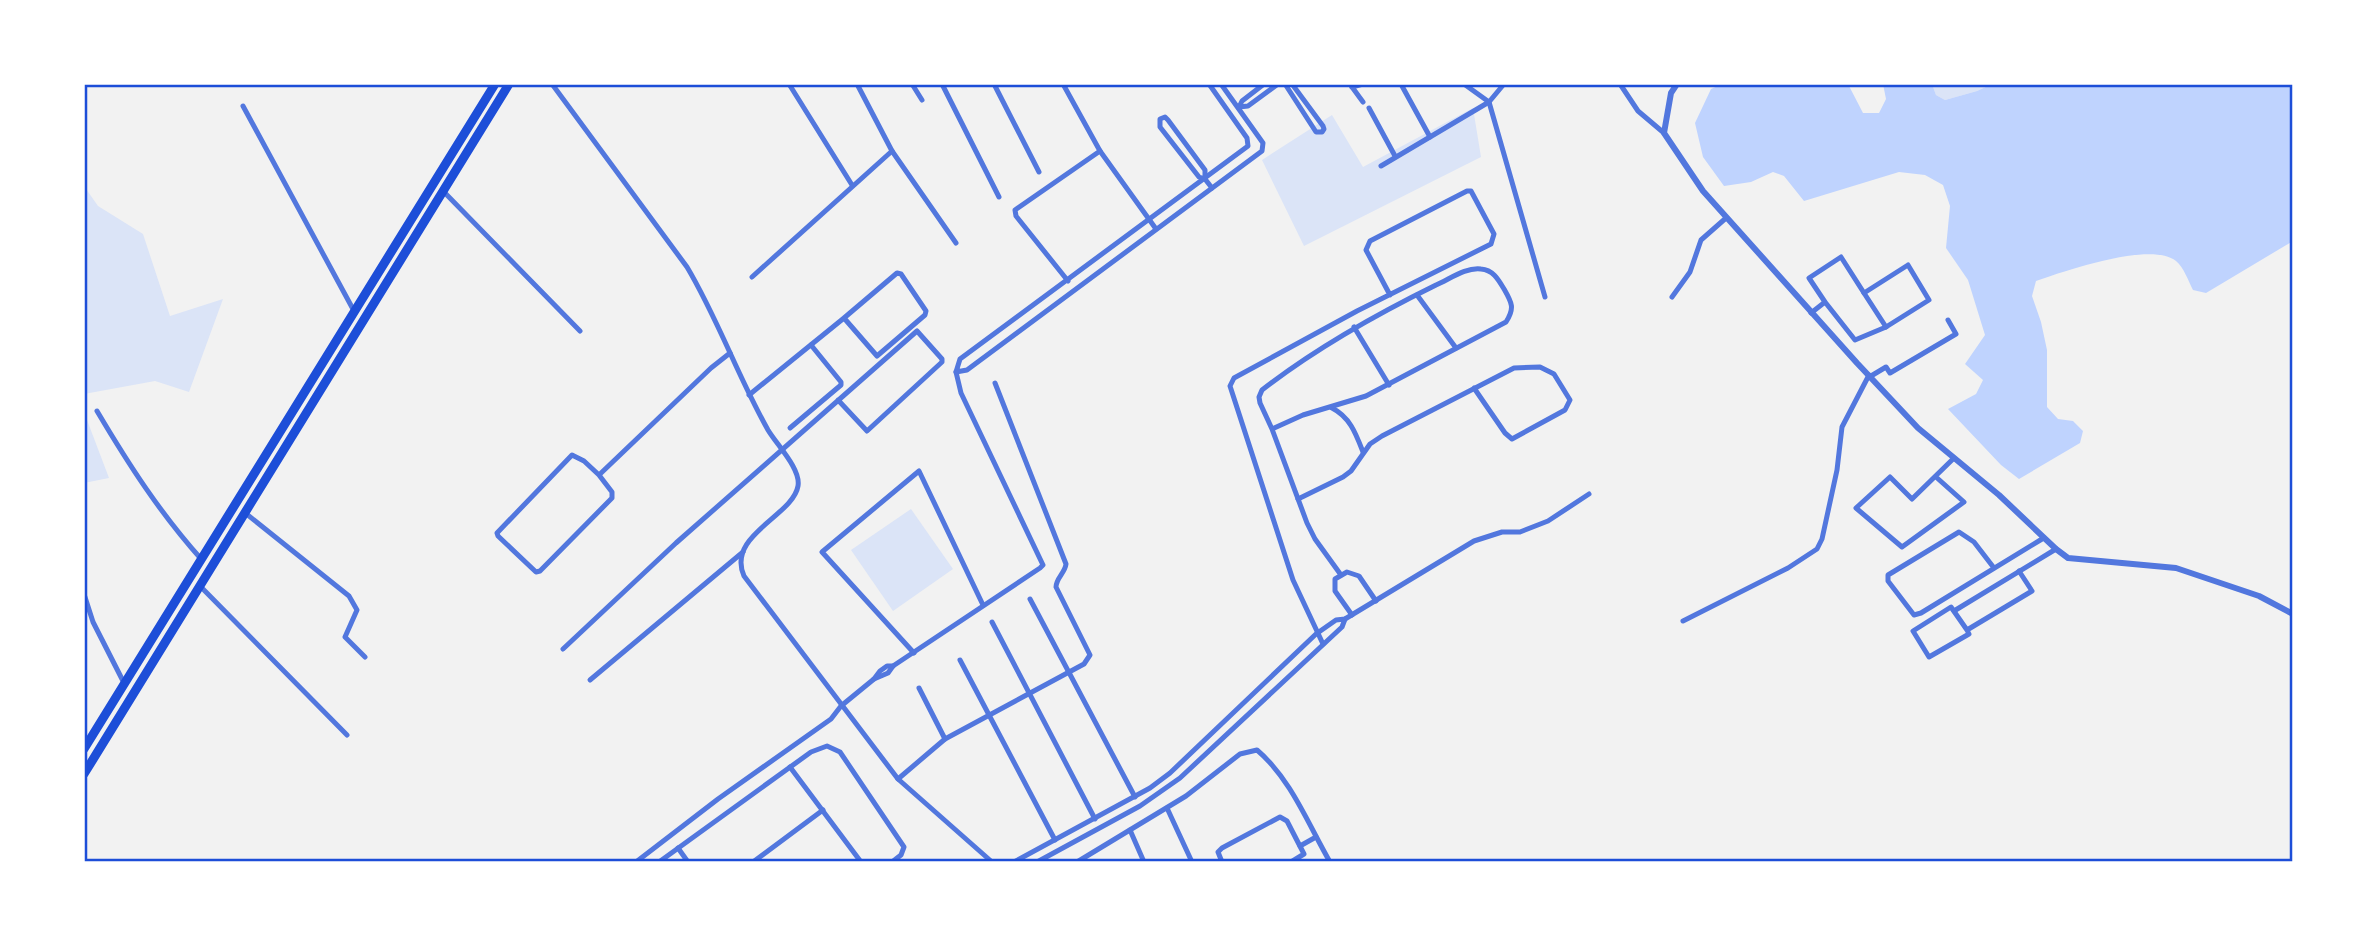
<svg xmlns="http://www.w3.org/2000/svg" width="2377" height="946" viewBox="0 0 2377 946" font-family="'PT Sans Narrow',sans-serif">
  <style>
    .green { fill: #dbe4f7 }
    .water { fill: #bfd3fe }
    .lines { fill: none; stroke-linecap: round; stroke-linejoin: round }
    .minor { stroke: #5277de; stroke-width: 5 }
    .tertiary { stroke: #5277de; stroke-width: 6 }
    .trunk { stroke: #1d4ed8; stroke-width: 9 }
    .neatline { fill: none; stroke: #1d4ed8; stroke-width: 2.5 }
  </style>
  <rect width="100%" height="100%" fill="#f2f2f2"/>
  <g class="green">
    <polygon points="1932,84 1992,84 1977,91 1945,100 1936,95"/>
    <polygon points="1473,108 1481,157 1304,246 1262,160 1332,115 1363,167"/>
    <polygon points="84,186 98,206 143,234 170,316 223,299 189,392 155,381 84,394"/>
    <polygon points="84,412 109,478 84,483"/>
    <polygon points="911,509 953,569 893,611 851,550"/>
  </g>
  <path class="water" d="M1722,84H1848L1863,113H1879L1886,99L1883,84H1932L1936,95L1945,100L1977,91L1992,84H2293V241L2206,293L2193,290C2188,280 2184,268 2176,261C2151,241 2065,271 2036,281L2032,296L2041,322L2047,350V407L2058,419L2073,421L2083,431L2080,443L2019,479L2001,465L1948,409L1976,394L1983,380L1965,364L1985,335L1968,280L1946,248L1950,206L1943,185L1925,175L1899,172L1804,201L1784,176L1773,172L1751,182L1724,186L1703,157L1695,123L1711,89Z"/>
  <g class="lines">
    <g class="minor">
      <path d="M552,84L687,267C718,319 738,377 768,430C777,445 801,469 798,486C793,516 726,535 744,576L898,779L992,862"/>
      <polyline points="789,84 852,185"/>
      <polyline points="857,84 892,151 956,243"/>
      <polyline points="912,84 922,100"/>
      <polyline points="942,84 999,197"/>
      <polyline points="994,84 1039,172"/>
      <polyline points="1063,84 1100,151 1156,229"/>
      <polyline points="1209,84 1247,138 1248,146 960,359 956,372 967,370 1262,151 1263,143 1221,84"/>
      <polyline points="1285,84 1316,132 1322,132 1324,129 1323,126 1292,84"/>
      <polyline points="1464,84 1489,102 1545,297"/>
      <polyline points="1620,84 1638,111 1664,133"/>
      <polyline points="1353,85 1352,87 1363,84"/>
      <polyline points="1402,86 1430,137"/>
      <polyline points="1352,87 1363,102"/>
      <polyline points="243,106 354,311"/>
      <polyline points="1239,107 1248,106 1278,84"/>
      <polyline points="1239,107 1242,101 1264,84"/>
      <polyline points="1369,108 1395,156"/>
      <polyline points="1381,166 1489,102 1504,84"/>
      <polyline points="1205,179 1205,170 1168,120 1165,117 1160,119 1160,127 1199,177 1205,179 1212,188"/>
      <polyline points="444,192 580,331"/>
      <polyline points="752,277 892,151"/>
      <polyline points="1068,281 1016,216 1015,210 1100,151"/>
      <polyline points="1864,293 1886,327"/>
      <polyline points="1417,295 1456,348"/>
      <polyline points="1672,297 1690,272 1701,240 1726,218"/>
      <polyline points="1811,313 1825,302 1855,340 1886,327 1929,300 1908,265 1864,293 1841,257 1809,278 1825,302"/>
      <polyline points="1354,327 1389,385"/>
      <polyline points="1871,376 1886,367 1890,373 1956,334 1948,320"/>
      <polyline points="749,395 844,318 877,356 925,315 926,311 901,274 897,273 844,318"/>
      <path d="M1332,408C1350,417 1356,434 1363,452"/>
      <path d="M97,411C129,465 160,513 202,560"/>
      <polyline points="790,428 841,385 841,382 811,345"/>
      <path d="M1272,429L1303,415L1366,396L1506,322C1515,308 1512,303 1504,289C1498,279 1493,270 1481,269C1466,267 1450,279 1436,285C1375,315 1316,348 1262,390L1259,397L1260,403L1272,429L1307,523L1315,539L1341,575"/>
      <polyline points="599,475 584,461 572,455 497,533 498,536 536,572 540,571 612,498 612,492 599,475 711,368 730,353"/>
      <polyline points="1936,477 1964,502 1902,547 1856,508 1890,477 1912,499 1954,458"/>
      <polyline points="1298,499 1343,477 1351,471 1370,444 1382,436 1514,368 1540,367 1554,374 1570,400 1565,410 1512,439 1505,433 1474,388"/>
      <polyline points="244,512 349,596 357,610 345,637 365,657"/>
      <polyline points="1994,568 1974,542 1959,532 1888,575 1888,581 1914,615 1921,613 2042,539"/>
      <polyline points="200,586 347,735"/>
      <polyline points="84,594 93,622 124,683"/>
      <polyline points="1030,599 1135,797"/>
      <polyline points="1954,611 2056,549"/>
      <polyline points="1352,615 1335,591 1335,579 1347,572 1359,576 1376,601"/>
      <polyline points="1683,621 1788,568 1817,549 1822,539 1837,470 1842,427 1869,375"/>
      <polyline points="992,622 1095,819"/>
      <polyline points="1967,630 1951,607 1913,631 1929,657 1969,634 1967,630 2032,591 2019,571"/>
      <polyline points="1323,644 1293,580 1230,386 1234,378 1357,311 1491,244 1494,234 1471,191 1467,191 1370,241 1366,250 1390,295"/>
      <polyline points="563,649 676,543 917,331 942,359 942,362 867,431 838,400"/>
      <polyline points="914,653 822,552 919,471 983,605"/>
      <polyline points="960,660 1055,840"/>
      <polyline points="874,679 888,673 893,666 1040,568 1043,565 961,393 956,372"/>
      <polyline points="590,680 743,552"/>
      <path d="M919,688L945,739L1084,664L1090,655L1056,587C1056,578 1065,573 1066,564L995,383"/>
      <polyline points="790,767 861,862"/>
      <polyline points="898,779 945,739"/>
      <polyline points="1167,808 1192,862"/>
      <polyline points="1130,830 1144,862"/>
      <polyline points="1300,846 1316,837"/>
      <polyline points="678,848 688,862"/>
      <polyline points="636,862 718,799 831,719 841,706 874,679 880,671 887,666 893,666"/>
      <polyline points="659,862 811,752 827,746 840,752 904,847 901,855 892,862"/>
      <polyline points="753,862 823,810"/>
      <polyline points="1014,862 1150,788 1170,773 1316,634 1336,620 1345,619 1474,541 1502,532 1520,532 1548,521 1589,494"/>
      <polyline points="1037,862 1140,806 1180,778 1342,627 1345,619"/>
      <path d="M1077,862L1186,796L1240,754L1257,750C1291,779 1308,824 1330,862"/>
      <polyline points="1222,862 1218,852 1222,848 1280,817 1287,821 1304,854 1291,862"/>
    </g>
    <polyline class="tertiary" points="1677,84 1671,93 1664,133 1703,191 1857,363 1918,428 1999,495 2056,549 2068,558 2176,568 2259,596 2293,614"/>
    <g class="trunk">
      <polyline points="84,749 495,84"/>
      <polyline points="84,774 509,84"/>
    </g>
  </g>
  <rect width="2377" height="946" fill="none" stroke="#ffffff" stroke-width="172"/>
  <rect x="86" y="86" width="2205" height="774" class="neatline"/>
</svg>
